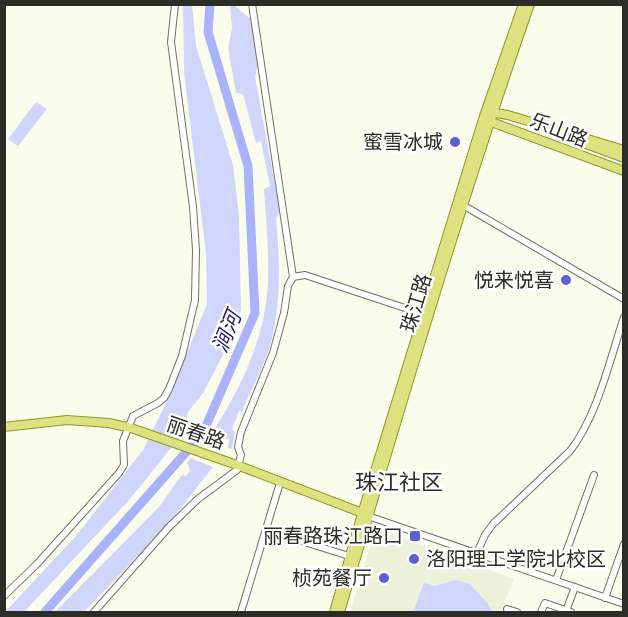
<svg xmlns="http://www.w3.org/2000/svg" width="628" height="617" viewBox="0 0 628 617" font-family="'Exo 2','Noto Sans SC',sans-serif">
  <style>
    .built { fill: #eef1d9 }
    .green { fill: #d0d6fb }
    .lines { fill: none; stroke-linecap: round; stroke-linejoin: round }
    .river { stroke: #a9b3fb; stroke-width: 9 }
    .minor-casing { stroke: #707263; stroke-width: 8 }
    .major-casing { stroke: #919529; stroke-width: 10 }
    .minor { stroke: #fff; stroke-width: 6 }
    .major { stroke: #dee180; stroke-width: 8 }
    .poi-dot { fill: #5c5ed6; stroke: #fff; stroke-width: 2 }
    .labels { text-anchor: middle; stroke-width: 5; stroke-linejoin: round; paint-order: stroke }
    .street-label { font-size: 20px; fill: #2c2d26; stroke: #fff }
    .poi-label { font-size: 20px; fill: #2c2d26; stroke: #fff; text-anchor: end }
    .water-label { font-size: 21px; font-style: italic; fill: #1f1768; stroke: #fff }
    .quarter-label { font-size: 22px; fill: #2c2d26; stroke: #fff }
  </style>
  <rect width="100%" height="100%" fill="#fbfdec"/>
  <polygon class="built" points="376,528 514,579 500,612 350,612"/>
  <g class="green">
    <polygon points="183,5 192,5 196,46 233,165 239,216 241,310 225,351 203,393 188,412 184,432 130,499 24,612 5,612 76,536 143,450 169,397 207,304 206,254 184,72"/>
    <path d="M230,5H236V7L251,19L261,50L255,77L280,212L276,218C280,261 282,309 268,352C261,372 250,391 242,412L239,411L232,429L235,432L232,449L228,448L229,439L217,436L214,444L206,442C238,394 266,340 268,281C269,251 266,219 264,189L270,186L261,141L256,143L243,94L236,93L228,48L232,28Z"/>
    <polygon points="36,102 47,109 18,146 8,139"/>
    <polygon points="191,458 213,467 168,524 84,612 55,612 159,507 181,476 184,474 185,477 190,471 187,462"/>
    <polygon points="456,580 470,584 489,605 492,612 413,612 424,582 434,586"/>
  </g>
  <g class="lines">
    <polyline class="river" points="45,612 203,433 255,313 248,166 208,32 210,4"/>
    <defs>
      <g id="minor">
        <polyline points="461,204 624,299"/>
        <polyline points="293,277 305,275 423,314"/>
        <polyline points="368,516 624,604"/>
        <polyline points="266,530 349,556"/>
        <path d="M477,553L485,535L493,524L570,451C597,417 610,359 624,317"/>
        <polyline points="556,580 594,475"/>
        <polyline points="4,596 37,564 119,473 124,465 123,441 133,416 158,403 164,398 169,389 182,356 195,300 196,250 193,207 171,42 175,4"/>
        <polyline points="605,598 624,544"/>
        <polyline points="507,609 517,612"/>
        <polyline points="566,611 575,587"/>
        <polyline points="94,612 169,527 198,499 237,470 241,455 238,447 241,432 273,353 284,313 288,286 293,277 252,4"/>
        <polyline points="241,612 279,486"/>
        <polyline points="541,612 545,603 571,612"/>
      </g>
      <g id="major">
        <polyline points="489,112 508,115 624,150"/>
        <polyline points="486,120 624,171"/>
        <polyline points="570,138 624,158"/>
        <polyline points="4,427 67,420 109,423 131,428 237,465 365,514"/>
        <polyline points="334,612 361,517 483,119 523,4"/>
        <path d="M340,612C400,409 460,205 530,4"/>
      </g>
    </defs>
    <use href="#minor" class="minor-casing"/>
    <use href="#major" class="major-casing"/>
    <use href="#minor" class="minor"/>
    <use href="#major" class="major"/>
  </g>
  <g class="poi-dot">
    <circle cx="455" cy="142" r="6"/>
    <circle cx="566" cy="280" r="6"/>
    <rect x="409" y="530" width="12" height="12" rx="3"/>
    <circle cx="414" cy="559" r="6"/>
    <circle cx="384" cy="578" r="6"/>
  </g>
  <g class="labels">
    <g class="street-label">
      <text transform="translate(559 130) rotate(21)" y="7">乐山路</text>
      <text transform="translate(416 303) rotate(-73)" y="7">珠江路</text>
      <text transform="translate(196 433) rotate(19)" y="7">丽春路</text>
    </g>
    <g class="poi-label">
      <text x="443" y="149">蜜雪冰城</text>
      <text x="554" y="287">悦来悦喜</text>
      <text x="403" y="543">丽春路珠江路口</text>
      <text x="426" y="566" text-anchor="start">洛阳理工学院北校区</text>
      <text x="372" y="585">桢苑餐厅</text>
    </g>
    <g class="water-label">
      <text transform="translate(227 332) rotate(-68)" y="7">涧河</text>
    </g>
    <g class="quarter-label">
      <text x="399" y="490">珠江社区</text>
    </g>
  </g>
  <rect width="628" height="617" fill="none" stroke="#2c2d26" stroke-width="12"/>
</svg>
